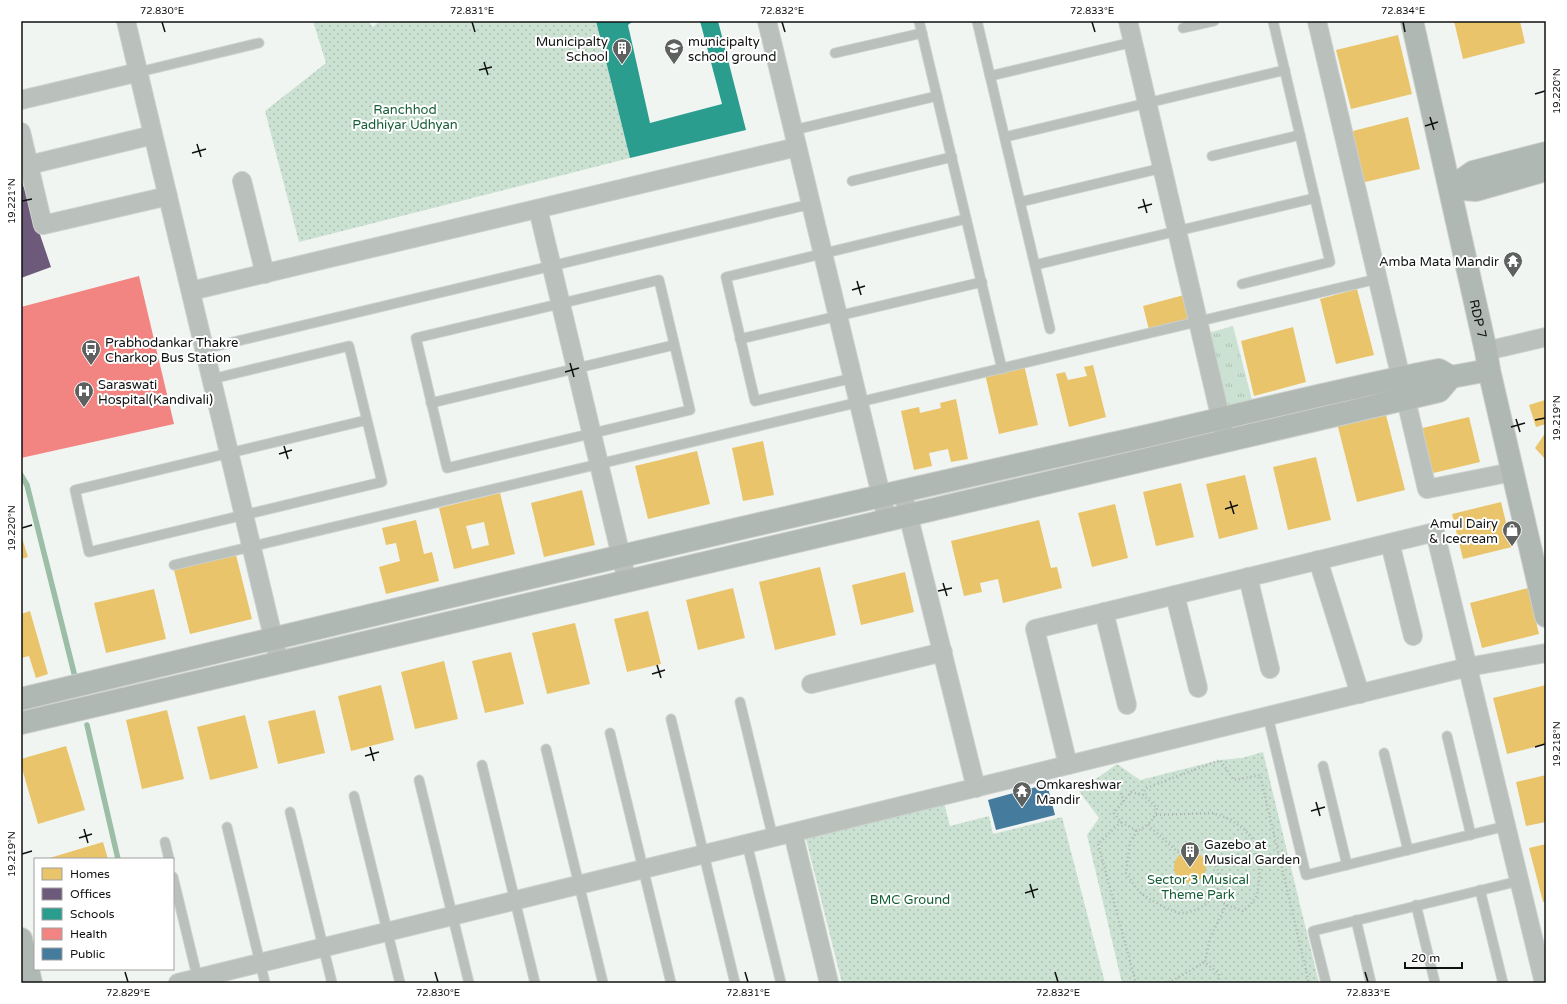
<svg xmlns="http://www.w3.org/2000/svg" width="1567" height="1004" viewBox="0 0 1567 1004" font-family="'Varela Round',sans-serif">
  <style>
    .grass { fill: url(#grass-tufts) }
    .park { fill: url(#park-dots) }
    .homes { fill: #e9c46a; fill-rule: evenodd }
    .offices { fill: #6d597a }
    .schools { fill: #2a9d8f }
    .health { fill: #f28482 }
    .public { fill: #457b9d }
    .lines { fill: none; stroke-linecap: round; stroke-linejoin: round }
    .stream { stroke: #9cbda6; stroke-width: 5.5 }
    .lane-casing { stroke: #cdd0ce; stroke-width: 11 }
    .street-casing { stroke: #cdd0ce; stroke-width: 20 }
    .secondary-casing { stroke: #cdd0ce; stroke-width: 24 }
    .path { stroke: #aeb3af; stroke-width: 2.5; stroke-dasharray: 1 3; stroke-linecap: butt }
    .lane { stroke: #bac1bc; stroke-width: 9 }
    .street { stroke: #bac1bc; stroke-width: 18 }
    .secondary { stroke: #afb8b2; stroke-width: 22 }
    .ticks { fill: none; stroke: #0f1210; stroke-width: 1.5 }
    .labels { text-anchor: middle; stroke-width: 4; stroke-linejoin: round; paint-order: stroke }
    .poi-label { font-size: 13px; fill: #0f1210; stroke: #fff; text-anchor: start }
    .park-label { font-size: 13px; fill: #145d35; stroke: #fff }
    .street-label { font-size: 13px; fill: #0f1210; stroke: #fff }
    .neatline { fill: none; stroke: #0f1210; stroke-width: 1.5 }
    .ticks-label { font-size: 10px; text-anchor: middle; fill: #0f1210 }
  </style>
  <defs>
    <pattern id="grass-tufts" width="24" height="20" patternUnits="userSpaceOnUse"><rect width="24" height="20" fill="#cbe1d1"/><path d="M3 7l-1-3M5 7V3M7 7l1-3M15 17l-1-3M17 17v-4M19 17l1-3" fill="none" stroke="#adc0b2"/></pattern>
    <pattern id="park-dots" width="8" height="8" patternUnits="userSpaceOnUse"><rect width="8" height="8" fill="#cbe1d1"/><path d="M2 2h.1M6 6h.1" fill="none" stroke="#adc0b2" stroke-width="1.8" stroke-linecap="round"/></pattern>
  </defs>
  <rect width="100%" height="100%" fill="#f0f5f2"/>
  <polygon class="grass" points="1233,326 1259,427 1231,432 1208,333"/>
  <g class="park">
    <polygon points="313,21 368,21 373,27 380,21 596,21 630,158 299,242 265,111 326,63"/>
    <polygon points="1263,752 1319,983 1122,983 1087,835 1099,818 1079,791 1117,764 1140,780 1220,760 1242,758"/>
    <polygon points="944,803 950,826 989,816 993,834 1062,817 1105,983 842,983 806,839"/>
  </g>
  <g class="homes">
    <polygon points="1454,21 1520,21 1525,43 1463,59"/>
    <polygon points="1398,35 1412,94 1351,109 1336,50"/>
    <polygon points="1408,117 1420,169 1357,184 1345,133"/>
    <polygon points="1357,289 1374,355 1336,364 1320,299"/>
    <polygon points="1184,295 1191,321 1149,330 1143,306"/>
    <polygon points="1293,327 1306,382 1254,396 1241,341"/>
    <polygon points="1024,365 1038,425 999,434 985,374"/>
    <polygon points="1093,365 1106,417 1069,427 1056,374 1065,372 1068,380 1087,376 1084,367"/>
    <polygon points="956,399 968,459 951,462 948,449 929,453 932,466 914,470 901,411 919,407 920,413 941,408 940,403"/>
    <polygon points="1545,400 1546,424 1536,427 1529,405"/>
    <polygon points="1385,411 1405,490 1357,502 1337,423"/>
    <polygon points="1469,417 1480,462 1425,475 1414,430"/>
    <polygon points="1546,432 1546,460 1535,448"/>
    <polygon points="763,441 774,495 743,501 732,448"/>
    <polygon points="697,451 710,504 648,519 635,466"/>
    <polygon points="1316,457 1331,520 1288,530 1273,467"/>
    <polygon points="1245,475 1258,529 1219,539 1206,484"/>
    <polygon points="1181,483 1194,537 1156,546 1143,492"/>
    <polygon points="582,490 595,545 544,557 531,503"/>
    <path d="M500,493L515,554L454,569L439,508ZM484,522L489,545L472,549L466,526Z"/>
    <polygon points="1501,502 1512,547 1463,559 1452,514"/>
    <polygon points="1115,504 1128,558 1092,567 1078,513"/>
    <polygon points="416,520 424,554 432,552 439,581 386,594 379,567 400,561 396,543 386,545 382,528"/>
    <polygon points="1039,520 1051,568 1057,567 1062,588 1003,603 998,579 980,583 982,592 964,596 951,541"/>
    <polygon points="21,535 28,557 21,559"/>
    <polygon points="236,555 252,619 190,634 174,570"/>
    <polygon points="820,567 836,635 775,650 759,582"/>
    <polygon points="905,572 914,612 861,625 852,585"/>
    <polygon points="733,588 745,638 698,650 686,600"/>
    <polygon points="1528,588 1539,634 1482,648 1470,603"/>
    <polygon points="154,589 166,639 106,653 94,603"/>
    <polygon points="30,611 48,674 36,678 29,656 21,658 21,614"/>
    <polygon points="648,611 661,664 627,672 614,619"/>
    <polygon points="575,623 590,684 547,694 532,633"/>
    <polygon points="511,652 524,704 485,713 472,661"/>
    <polygon points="444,661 458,719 415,729 401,672"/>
    <polygon points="381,685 394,740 351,751 338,696"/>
    <polygon points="1546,685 1546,744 1507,754 1493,698"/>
    <polygon points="167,710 184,779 142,789 126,720"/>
    <polygon points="315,710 325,753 278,764 268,721"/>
    <polygon points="245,715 258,768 210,780 197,727"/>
    <polygon points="66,746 85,810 38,824 21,765 21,759"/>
    <polygon points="1546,775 1546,822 1526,826 1516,782"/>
    <polygon points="103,842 108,859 46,859"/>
    <polygon points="1546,844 1546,901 1543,902 1529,848"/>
    <circle cx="1190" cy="867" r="16"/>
  </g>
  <polygon class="offices" points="21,179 51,267 21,278"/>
  <polygon class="schools" points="596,21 633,21 628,25 650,123 722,104 700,21 718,21 746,130 630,158"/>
  <polygon class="health" points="139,276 174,424 21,458 21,307"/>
  <polygon class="public" points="1047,784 1055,815 996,830 988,800"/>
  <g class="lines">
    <g class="stream">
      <polyline points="21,475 27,485 76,681"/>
      <polyline points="87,725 118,859"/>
    </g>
    <defs>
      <g id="lane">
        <polyline points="919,21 1002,369"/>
        <polyline points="977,21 1050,329"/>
        <polyline points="1183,28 1214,21"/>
        <polyline points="835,53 922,33"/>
        <polyline points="139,72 259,43"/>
        <polyline points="990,76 1133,42"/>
        <polyline points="794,130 937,96"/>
        <polyline points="1005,137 1285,70"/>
        <polyline points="1212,156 1300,135"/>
        <polyline points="852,181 952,157"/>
        <polyline points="1020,202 1162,168"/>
        <polyline points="1035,265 1315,198"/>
        <polygon points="659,280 690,410 447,468 416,338"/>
        <polyline points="1242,284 1330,262 1273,21"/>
        <polyline points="740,339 982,282"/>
        <polyline points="204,349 811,204"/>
        <polyline points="853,378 755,401 726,277 966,219"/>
        <polyline points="212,379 349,346 382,482 89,552 75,490 367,420"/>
        <polyline points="431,403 674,345"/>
        <polyline points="174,565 1377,279"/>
        <polyline points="740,702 773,838"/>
        <polyline points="1268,717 1306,875 1506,826"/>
        <polyline points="671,719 735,983"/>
        <polyline points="610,733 671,983"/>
        <polyline points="1447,736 1471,835"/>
        <polyline points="546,749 603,983"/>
        <polyline points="1384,753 1408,850"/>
        <polyline points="482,765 535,983"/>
        <polyline points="1323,766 1347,865"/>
        <polyline points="419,780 469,983"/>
        <polyline points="354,796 400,983"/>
        <polyline points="290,812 332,983"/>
        <polyline points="227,827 265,983"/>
        <polyline points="165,842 169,859"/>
        <polyline points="747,844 781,983"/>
        <polyline points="173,877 198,980"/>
        <polyline points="1480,890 1503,983"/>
        <polyline points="1416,905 1435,983"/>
        <polyline points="1356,920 1371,983"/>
        <polyline points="1326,983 1313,931 1519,881"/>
      </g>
      <g id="street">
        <polyline points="126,21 279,662"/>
        <polyline points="767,21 887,520"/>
        <polyline points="1128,21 1226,441"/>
        <polyline points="1317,21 1427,489 1512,472"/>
        <polyline points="21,100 139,72"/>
        <polyline points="21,132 43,225 168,196"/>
        <polyline points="29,165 153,135"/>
        <polyline points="242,181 265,274"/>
        <polyline points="538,209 627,581"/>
        <polyline points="191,291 797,147"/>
        <polyline points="1486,351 1546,337"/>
        <polyline points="902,490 976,788"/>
        <polyline points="1390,543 1413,636"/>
        <polyline points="1318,560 1360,694"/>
        <polyline points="1248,577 1270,669"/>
        <polyline points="1175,595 1198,688"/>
        <polyline points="1104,612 1127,705"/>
        <polyline points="811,684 943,652"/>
        <polyline points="1068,765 1035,629 1435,532 1544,983"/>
        <polyline points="793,833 829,983"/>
        <polyline points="178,983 1468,667 1546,653"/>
      </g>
      <g id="secondary">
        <path id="s1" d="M1412,21L1486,351L1489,370L1546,616"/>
        <polyline points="1450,188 1473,172 1546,153"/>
        <polyline points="1450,188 1476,190 1546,170"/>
        <path d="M21,699C384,612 747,525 1111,444C1220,420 1329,391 1439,370L1451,377"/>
        <polyline points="21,723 1439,391 1451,377 1489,370"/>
        <polyline points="21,939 31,983"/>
      </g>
    </defs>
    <use href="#lane" class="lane-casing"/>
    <use href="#street" class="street-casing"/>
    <use href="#secondary" class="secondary-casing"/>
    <g class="path">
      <polyline points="1117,786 1124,801"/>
      <path d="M1131,792L1143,795L1157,808C1155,820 1147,826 1137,831L1121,822L1114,813Z"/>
      <polyline points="1143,795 1145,789 1154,785 1220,760 1234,780 1260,775 1309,983"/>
      <polyline points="1156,815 1213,813 1230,819 1245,830 1254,841 1260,875 1257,895 1251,904 1243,911 1226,905 1215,895"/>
      <polyline points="1121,822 1098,844 1136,983"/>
      <polyline points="1148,825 1181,855"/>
      <path d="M1137,831L1130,842L1126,873C1131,880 1135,887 1141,893C1148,899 1173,913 1182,913C1211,912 1239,873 1204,859"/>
      <polyline points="1172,981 1205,962"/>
      <polyline points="1165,983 1172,981"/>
      <polyline points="1218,983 1219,974 1205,962 1210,938 1226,905"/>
    </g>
    <use href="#lane" class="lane"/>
    <use href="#street" class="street"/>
    <use href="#secondary" class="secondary"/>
  </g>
  <path class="ticks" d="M162,22L165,32M472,22L475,32M782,22L785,32M1092,22L1095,32M1403,22L1405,32M484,62L488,75M479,70L492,67M1535,94L1545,91M1430,117L1434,130M1425,126L1438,122M197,144L201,157M192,153L206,149M1143,199L1147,213M22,201L32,199M1138,208L1152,204M857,281L861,295M852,290L865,286M570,363L574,377M565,372L579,368M1516,419L1520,432M1535,420L1545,418M1511,427L1525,423M284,446L288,459M279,454L292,450M1230,501L1234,514M1225,509L1238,505M22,528L32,525M943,583L947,596M938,591L952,588M657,665L661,678M652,674L665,670M370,747L374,761M1535,747L1545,744M365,756L379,752M1316,802L1320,816M1311,811L1325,807M84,829L88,843M79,838L92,834M22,854L32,851M1030,884L1034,898M1025,893L1038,889M125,972L128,982M435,972L438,982M745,972L748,982M1055,972L1058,982M1365,972L1368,982"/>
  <defs>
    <symbol id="building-pin" viewBox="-11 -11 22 30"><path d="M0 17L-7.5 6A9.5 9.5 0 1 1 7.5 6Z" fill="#5e615f" stroke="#fff"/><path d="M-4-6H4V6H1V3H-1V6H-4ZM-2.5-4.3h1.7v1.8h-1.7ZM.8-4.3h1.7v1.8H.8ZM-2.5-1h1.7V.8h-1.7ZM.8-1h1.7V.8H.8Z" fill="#fff"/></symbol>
    <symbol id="school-pin" viewBox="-11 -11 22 30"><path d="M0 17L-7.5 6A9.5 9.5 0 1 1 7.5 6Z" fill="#5e615f" stroke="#fff"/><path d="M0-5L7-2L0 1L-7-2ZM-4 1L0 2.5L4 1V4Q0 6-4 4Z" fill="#fff"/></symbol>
    <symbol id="temple-pin" viewBox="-11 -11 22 30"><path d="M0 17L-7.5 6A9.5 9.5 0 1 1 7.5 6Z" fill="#5e615f" stroke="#fff"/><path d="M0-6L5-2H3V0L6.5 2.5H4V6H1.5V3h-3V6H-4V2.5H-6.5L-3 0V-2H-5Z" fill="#fff"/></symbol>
    <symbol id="bus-pin" viewBox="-11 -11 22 30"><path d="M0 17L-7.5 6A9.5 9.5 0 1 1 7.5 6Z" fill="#5e615f" stroke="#fff"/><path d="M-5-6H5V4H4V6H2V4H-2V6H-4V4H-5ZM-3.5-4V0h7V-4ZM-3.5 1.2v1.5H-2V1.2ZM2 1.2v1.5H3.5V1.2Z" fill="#fff"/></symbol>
    <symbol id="hospital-pin" viewBox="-11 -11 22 30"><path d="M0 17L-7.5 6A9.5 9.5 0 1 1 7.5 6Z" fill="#5e615f" stroke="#fff"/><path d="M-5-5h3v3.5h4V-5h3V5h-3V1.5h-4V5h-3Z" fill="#fff"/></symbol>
    <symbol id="shop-pin" viewBox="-11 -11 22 30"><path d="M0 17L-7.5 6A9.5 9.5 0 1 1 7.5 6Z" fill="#5e615f" stroke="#fff"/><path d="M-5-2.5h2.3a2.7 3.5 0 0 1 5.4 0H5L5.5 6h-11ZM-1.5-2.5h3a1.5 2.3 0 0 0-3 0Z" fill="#fff"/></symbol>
  </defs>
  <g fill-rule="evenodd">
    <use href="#building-pin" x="611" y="37" width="22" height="30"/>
    <use href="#school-pin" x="663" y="37" width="22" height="30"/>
    <use href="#temple-pin" x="1502" y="250" width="22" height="30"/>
    <use href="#bus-pin" x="80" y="338" width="22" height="30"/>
    <use href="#hospital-pin" x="73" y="380" width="22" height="30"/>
    <use href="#shop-pin" x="1501" y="519" width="22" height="30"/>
    <use href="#temple-pin" x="1011" y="780" width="22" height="30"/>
    <use href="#building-pin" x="1179" y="840" width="22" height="30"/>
  </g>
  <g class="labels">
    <g class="poi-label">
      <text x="608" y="46" text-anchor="end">Municipalty<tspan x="608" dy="15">School</tspan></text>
      <text x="688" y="46">municipalty<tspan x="688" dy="15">school ground</tspan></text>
      <text x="1499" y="266" text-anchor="end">Amba Mata Mandir</text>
      <text x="105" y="347">Prabhodankar Thakre<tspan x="105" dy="15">Charkop Bus Station</tspan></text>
      <text x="98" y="389">Saraswati<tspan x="98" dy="15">Hospital(Kandivali)</tspan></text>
      <text x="1498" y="528" text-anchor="end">Amul Dairy<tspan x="1498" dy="15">&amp; Icecream</tspan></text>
      <text x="1036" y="789">Omkareshwar<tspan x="1036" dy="15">Mandir</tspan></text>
      <text x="1204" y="849">Gazebo at<tspan x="1204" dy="15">Musical Garden</tspan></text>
    </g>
    <g class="park-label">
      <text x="405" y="114">Ranchhod<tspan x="405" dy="15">Padhiyar Udhyan</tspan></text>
      <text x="1198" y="884">Sector 3 Musical<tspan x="1198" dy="15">Theme Park</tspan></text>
      <text x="910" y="904">BMC Ground</text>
    </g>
    <g class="street-label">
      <text dy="5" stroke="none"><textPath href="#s1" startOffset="305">RDP 7</textPath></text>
    </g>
  </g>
  <rect width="1567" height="1004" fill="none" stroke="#ffffff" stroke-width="44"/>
  <rect x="34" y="858" width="140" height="112" fill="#ffffff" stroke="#9fa09f"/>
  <rect x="42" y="868" width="20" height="12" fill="#e9c46a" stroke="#9fa09f"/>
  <text x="70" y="878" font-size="12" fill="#0f1210">Homes</text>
  <rect x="42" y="888" width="20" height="12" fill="#6d597a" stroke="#9fa09f"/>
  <text x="70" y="898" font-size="12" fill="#0f1210">Offices</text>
  <rect x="42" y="908" width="20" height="12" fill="#2a9d8f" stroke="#9fa09f"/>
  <text x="70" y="918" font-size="12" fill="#0f1210">Schools</text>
  <rect x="42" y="928" width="20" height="12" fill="#f28482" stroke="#9fa09f"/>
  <text x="70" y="938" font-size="12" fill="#0f1210">Health</text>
  <rect x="42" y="948" width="20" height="12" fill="#457b9d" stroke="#9fa09f"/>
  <text x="70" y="958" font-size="12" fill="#0f1210">Public</text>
  <path d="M1405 962v6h57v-6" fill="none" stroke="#0f1210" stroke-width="2"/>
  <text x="1411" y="962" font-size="12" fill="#0f1210" stroke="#ffffff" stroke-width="3" paint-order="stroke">20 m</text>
  <rect x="22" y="22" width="1523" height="960" class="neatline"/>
  <g class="ticks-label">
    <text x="162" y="14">72.830°E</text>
    <text x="472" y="14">72.831°E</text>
    <text x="782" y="14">72.832°E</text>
    <text x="1092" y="14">72.833°E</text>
    <text x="1403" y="14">72.834°E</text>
    <text transform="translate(1556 91) rotate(-90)" y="4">19.220°N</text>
    <text transform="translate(11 201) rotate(-90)" y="4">19.221°N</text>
    <text transform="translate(1556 418) rotate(-90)" y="4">19.219°N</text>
    <text transform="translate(11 528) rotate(-90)" y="4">19.220°N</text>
    <text transform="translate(1556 744) rotate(-90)" y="4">19.218°N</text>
    <text transform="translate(11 854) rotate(-90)" y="4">19.219°N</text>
    <text x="128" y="996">72.829°E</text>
    <text x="438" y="996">72.830°E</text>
    <text x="748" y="996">72.831°E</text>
    <text x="1058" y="996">72.832°E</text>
    <text x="1368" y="996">72.833°E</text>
  </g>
</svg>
